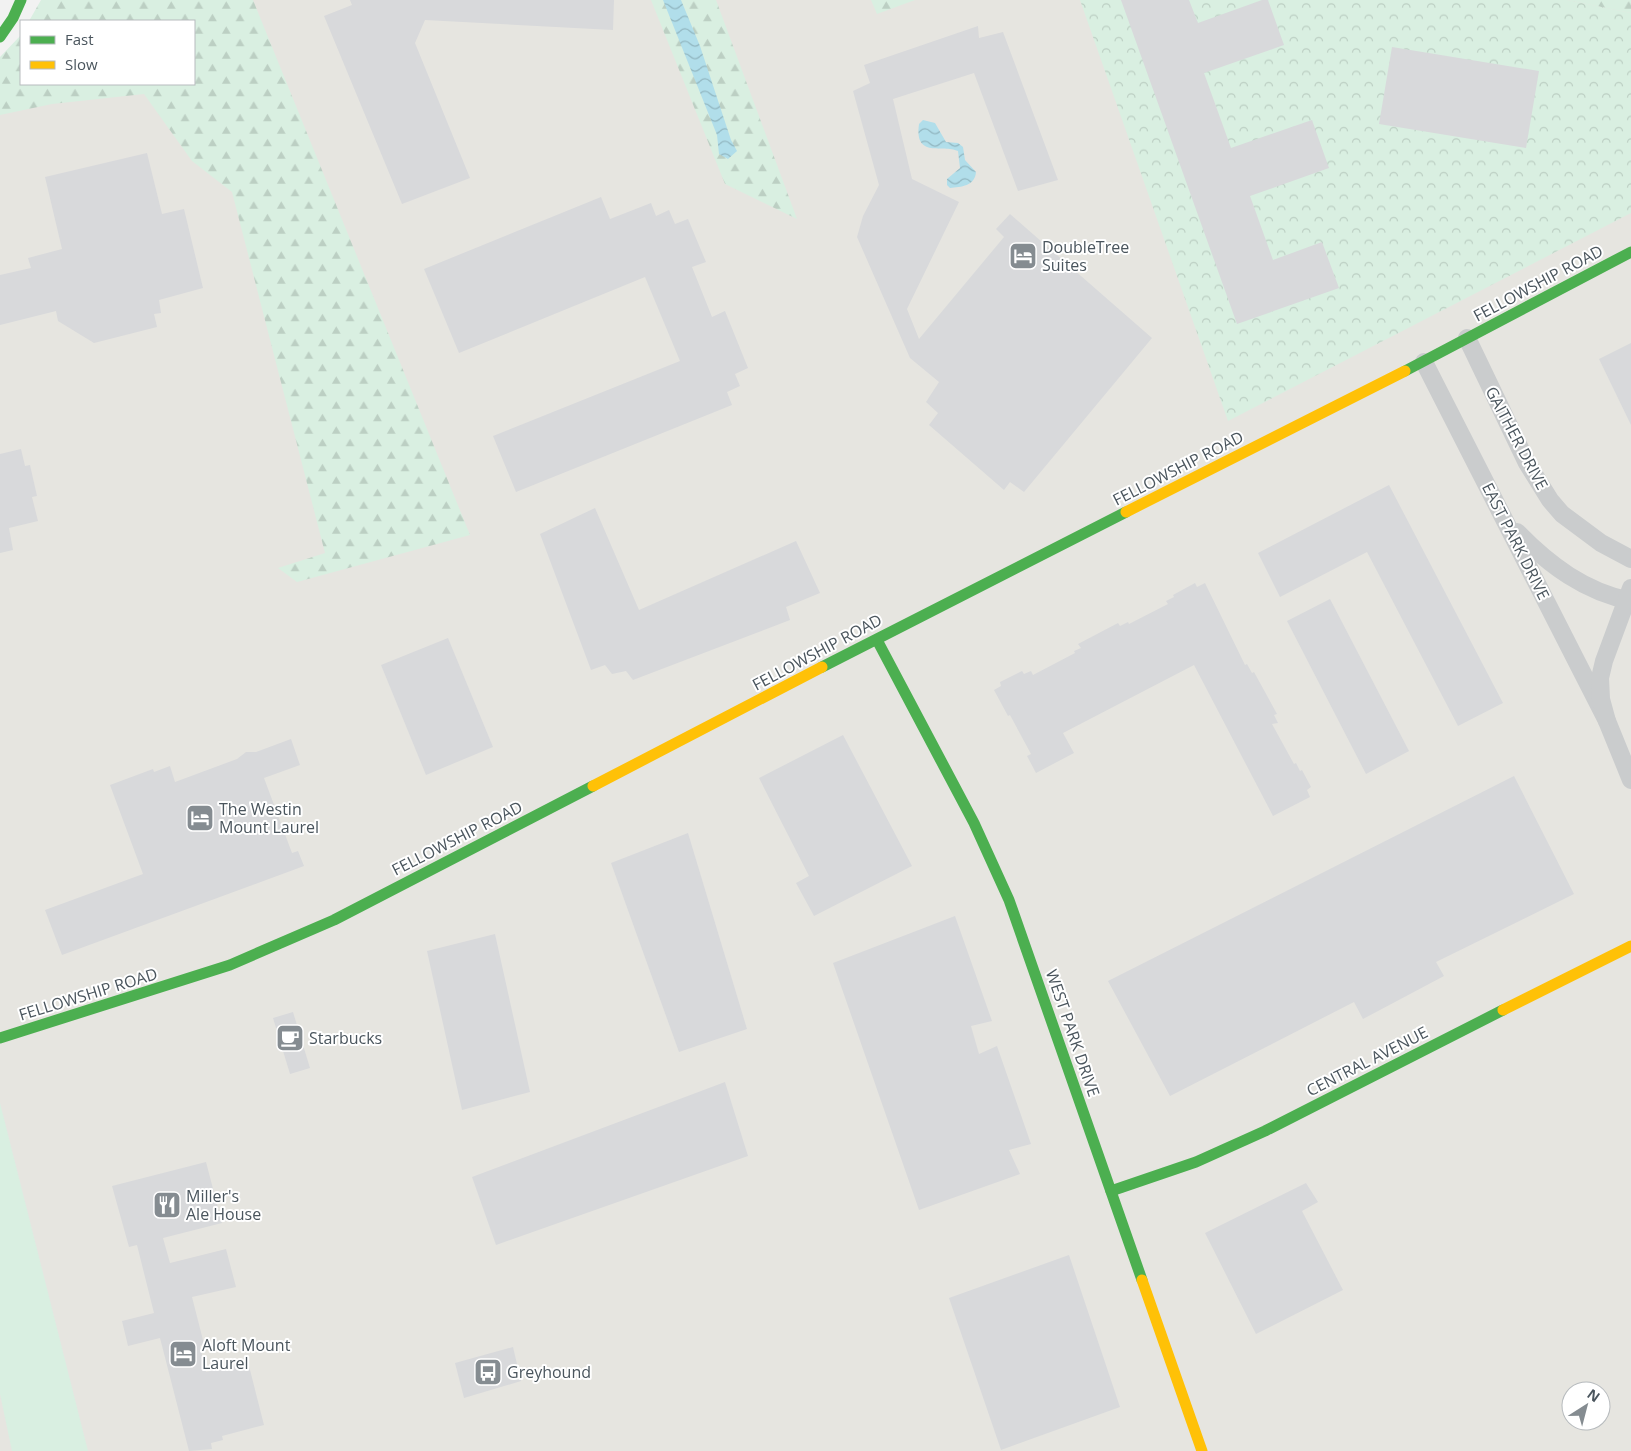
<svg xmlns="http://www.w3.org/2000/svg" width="1631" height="1451" viewBox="0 0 1631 1451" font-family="'Open Sans',sans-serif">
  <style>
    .commercial { fill: #e6e5e0; fill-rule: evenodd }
    .grass { fill: #d9efe1 }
    .forest { fill: url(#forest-firs) }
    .park { fill: url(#park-crowns) }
    .water { fill: url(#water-waves) }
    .building { fill: #d8d9db }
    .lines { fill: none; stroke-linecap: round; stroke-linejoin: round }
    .street { stroke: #cacccd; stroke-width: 18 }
    .fast { stroke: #4caf50; stroke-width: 11 }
    .slow { stroke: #ffc107; stroke-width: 11 }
    .labels { text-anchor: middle; stroke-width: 4; stroke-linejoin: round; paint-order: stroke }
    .poi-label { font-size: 16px; fill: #4a555d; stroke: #fff; text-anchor: start }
    .street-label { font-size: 16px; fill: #4a555d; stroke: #fff }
  </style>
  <defs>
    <pattern id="forest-firs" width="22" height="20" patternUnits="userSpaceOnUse" patternTransform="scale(1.25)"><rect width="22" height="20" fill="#d9efe1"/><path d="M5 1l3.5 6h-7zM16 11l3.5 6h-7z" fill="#bccfc3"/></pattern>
    <pattern id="park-crowns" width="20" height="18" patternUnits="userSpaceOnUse" patternTransform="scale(1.25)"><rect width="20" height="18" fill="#d9efe1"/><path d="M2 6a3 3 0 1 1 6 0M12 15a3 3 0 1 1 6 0" fill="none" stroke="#bccfc3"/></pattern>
    <pattern id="water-waves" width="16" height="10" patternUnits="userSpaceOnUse" patternTransform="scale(1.25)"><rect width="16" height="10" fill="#b1deea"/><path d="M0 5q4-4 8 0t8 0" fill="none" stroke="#92b7c1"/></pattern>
  </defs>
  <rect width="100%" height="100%" fill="#f2f2f2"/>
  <path class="commercial" d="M61,0H1631V1451H0V78L21,84H194V21ZM1571,1391H1601V1421H1571Z"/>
  <polygon class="grass" points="0,1103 88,1451 12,1451 0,1394"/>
  <g class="forest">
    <polygon points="41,0 253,0 470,535 297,582 278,568 325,553 232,192 192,161 144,94 52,104 0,115 0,57 21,35 21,84 194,84 194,21 29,21"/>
    <polygon points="651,0 716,0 797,219 725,184"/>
    <polygon points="871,0 915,0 877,14"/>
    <polygon points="1567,0 1631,0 1631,13"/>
  </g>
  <polygon class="park" points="1080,0 1567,0 1631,13 1631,213 1228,421"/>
  <g class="water">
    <polygon points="663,0 681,0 700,46 731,140 737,151 728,159 719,154 717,135"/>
    <path d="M923,120L935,123L946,142L958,143L963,147L965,160L976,172C975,186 961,187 950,188L947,185V179L960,168L958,151C943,144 914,159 919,124Z"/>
  </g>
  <g class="building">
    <polygon points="350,0 614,0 613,30 425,20 415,43 470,178 402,204 324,16 352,5"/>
    <polygon points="1121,0 1189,0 1198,23 1262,0 1268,0 1284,45 1204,73 1231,148 1312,120 1329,168 1250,196 1273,260 1322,242 1339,288 1237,324"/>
    <polygon points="978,26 979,38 1003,32 1058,180 1018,191 974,73 893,99 912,179 959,202 907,309 919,339 1004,237 996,229 1010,214 1152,338 1024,492 1010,482 1004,490 929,425 938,413 926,402 939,382 910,358 857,237 863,216 879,185 853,91 870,83 864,65"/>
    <polygon points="1392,47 1539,71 1526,148 1379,124"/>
    <polygon points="147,153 162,214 184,209 203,288 159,300 161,313 154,314 157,327 94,343 58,321 56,311 0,325 0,275 31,268 28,258 62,249 45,177"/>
    <polygon points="601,197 610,219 651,203 656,216 669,210 675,224 688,219 706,262 692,267 712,317 725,311 748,368 735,374 740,386 727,392 732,405 516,492 493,436 680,361 645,277 459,353 424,269"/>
    <polygon points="1631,343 1631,425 1599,359"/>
    <polygon points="21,449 25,466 30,465 37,496 32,497 38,521 9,528 13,550 0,553 0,454"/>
    <polygon points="1389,485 1503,703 1458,726 1367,552 1280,597 1258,553"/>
    <polygon points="595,508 639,610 796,541 820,593 786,607 790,620 633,680 626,671 612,674 605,665 591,670 540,534"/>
    <polygon points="1195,583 1197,587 1205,583 1245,665 1247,664 1252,673 1254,672 1277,714 1274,715 1278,723 1272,724 1294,764 1296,763 1300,771 1302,770 1311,787 1307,790 1310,797 1273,816 1194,665 1063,733 1074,753 1036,773 1027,756 1031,754 1010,715 1008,716 994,690 1001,686 1000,682 1022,671 1024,674 1031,671 1033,675 1075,653 1074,651 1081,648 1078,644 1118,623 1120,626 1128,622 1129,624 1168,604 1166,601 1174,597 1173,595"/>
    <polygon points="1330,599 1409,751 1366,774 1287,621"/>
    <polygon points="448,638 493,747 426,775 381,665"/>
    <polygon points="843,735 912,866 814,916 796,883 809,876 759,778"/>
    <polygon points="291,739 300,765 264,778 292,853 298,851 304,866 62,955 45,910 143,874 110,785 153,769 154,772 170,766 175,782 237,759 246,752 256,752"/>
    <polygon points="1514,776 1574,894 1436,962 1444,976 1363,1019 1354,1002 1170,1096 1108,981"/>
    <polygon points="688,833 747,1029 679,1052 611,863"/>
    <polygon points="955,916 992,1021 971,1026 979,1054 997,1046 1031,1144 1009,1150 1020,1174 919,1210 833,963"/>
    <polygon points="495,934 530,1092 462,1110 427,951"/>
    <polygon points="293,1012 310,1068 290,1074 273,1018"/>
    <polygon points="725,1082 748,1156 496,1245 472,1177"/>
    <polygon points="206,1162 222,1223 163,1238 170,1263 226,1249 236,1287 192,1297 204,1344 200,1346 206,1372 248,1362 264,1425 222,1436 223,1440 211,1443 212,1449 189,1451 160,1338 128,1346 122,1321 154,1313 137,1245 129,1247 112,1186"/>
    <polygon points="1306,1183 1318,1202 1302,1211 1343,1290 1256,1334 1205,1233"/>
    <polygon points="1069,1255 1120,1407 1001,1450 949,1298"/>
    <polygon points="513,1347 521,1381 464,1398 455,1363"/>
  </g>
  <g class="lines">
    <g class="street">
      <polyline points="1467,338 1527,463 1550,500 1562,514 1601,543 1631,559"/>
      <polyline points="1424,362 1607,721"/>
      <path d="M1517,532C1549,565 1585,592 1631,601"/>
      <polyline points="1631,588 1604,661 1600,678 1601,699 1607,721 1631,780"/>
    </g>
    <g class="fast">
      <polyline points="0,37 13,18 21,0"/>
      <polyline points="1405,371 1631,252"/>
      <polyline points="877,640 974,823 1009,900 1142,1280"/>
      <polyline points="822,667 1126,512"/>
      <polyline points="0,1038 230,965 334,920 593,786"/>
      <polyline points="1111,1191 1196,1162 1265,1131 1503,1010"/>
    </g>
    <g class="slow">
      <polyline points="1126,512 1405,371"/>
      <polyline points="593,786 822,667"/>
      <polyline points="1503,1010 1631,946"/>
      <polyline points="1142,1280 1202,1451"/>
    </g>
  </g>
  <defs>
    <symbol id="hotel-square" viewBox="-11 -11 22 22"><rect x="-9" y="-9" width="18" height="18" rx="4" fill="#858c91" stroke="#fff"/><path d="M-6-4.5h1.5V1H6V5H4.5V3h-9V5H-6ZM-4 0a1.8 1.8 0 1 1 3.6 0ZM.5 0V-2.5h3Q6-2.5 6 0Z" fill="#fff"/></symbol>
    <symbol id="cafe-square" viewBox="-11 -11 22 22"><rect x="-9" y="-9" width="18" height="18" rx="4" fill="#858c91" stroke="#fff"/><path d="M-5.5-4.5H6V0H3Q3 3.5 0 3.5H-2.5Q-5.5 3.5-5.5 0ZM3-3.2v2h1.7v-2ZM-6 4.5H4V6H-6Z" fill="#fff"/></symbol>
    <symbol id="restaurant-square" viewBox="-11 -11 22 22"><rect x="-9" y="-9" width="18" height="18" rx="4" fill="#858c91" stroke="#fff"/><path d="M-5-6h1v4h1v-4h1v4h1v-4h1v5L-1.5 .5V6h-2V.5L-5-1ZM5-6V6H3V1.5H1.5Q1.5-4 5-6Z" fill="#fff"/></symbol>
    <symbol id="bus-square" viewBox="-11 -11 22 22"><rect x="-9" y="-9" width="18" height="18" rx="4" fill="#858c91" stroke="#fff"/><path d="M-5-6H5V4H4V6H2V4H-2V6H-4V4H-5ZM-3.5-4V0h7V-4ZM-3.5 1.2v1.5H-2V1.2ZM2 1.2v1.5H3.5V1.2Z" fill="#fff"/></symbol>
  </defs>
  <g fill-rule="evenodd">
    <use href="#hotel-square" x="1007" y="240" width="32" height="32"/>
    <use href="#hotel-square" x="184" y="802" width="32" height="32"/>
    <use href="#cafe-square" x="274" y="1022" width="32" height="32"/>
    <use href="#restaurant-square" x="151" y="1189" width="32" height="32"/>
    <use href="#hotel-square" x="167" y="1338" width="32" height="32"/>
    <use href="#bus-square" x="472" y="1356" width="32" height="32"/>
  </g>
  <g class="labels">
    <g class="poi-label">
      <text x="1042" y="253">DoubleTree<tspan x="1042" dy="18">Suites</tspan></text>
      <text x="219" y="815">The Westin<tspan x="219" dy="18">Mount Laurel</tspan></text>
      <text x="309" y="1044">Starbucks</text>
      <text x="186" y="1202">Miller's<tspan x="186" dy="18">Ale House</tspan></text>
      <text x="202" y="1351">Aloft Mount<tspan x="202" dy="18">Laurel</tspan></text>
      <text x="507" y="1378">Greyhound</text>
    </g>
    <g class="street-label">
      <text transform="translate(1538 283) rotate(-28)" y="6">FELLOWSHIP ROAD</text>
      <text transform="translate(1517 438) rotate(62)" y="6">GAITHER DRIVE</text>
      <text transform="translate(1178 468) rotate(-27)" y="6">FELLOWSHIP ROAD</text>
      <text transform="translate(1516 541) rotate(63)" y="6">EAST PARK DRIVE</text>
      <text transform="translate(817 652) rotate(-28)" y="6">FELLOWSHIP ROAD</text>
      <text transform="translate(457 838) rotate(-27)" y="6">FELLOWSHIP ROAD</text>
      <text transform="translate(88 994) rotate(-17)" y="6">FELLOWSHIP ROAD</text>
      <text transform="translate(1073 1033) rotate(71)" y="6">WEST PARK DRIVE</text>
      <text transform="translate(1367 1061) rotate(-27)" y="6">CENTRAL AVENUE</text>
    </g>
  </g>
  <rect x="20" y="20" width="175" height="65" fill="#ffffff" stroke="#b7bbbe"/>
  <rect x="30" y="36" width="25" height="8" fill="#4caf50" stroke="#b7bbbe"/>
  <text x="65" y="45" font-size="15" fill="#4a555d">Fast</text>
  <rect x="30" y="61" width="25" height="8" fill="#ffc107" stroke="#b7bbbe"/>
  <text x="65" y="70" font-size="15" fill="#4a555d">Slow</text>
  <g transform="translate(1586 1406) rotate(36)"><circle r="24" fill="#ffffff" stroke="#b7bbbe"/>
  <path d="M0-4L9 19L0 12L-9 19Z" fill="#858c91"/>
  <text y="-8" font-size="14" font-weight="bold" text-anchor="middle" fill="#4a555d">N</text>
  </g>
</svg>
